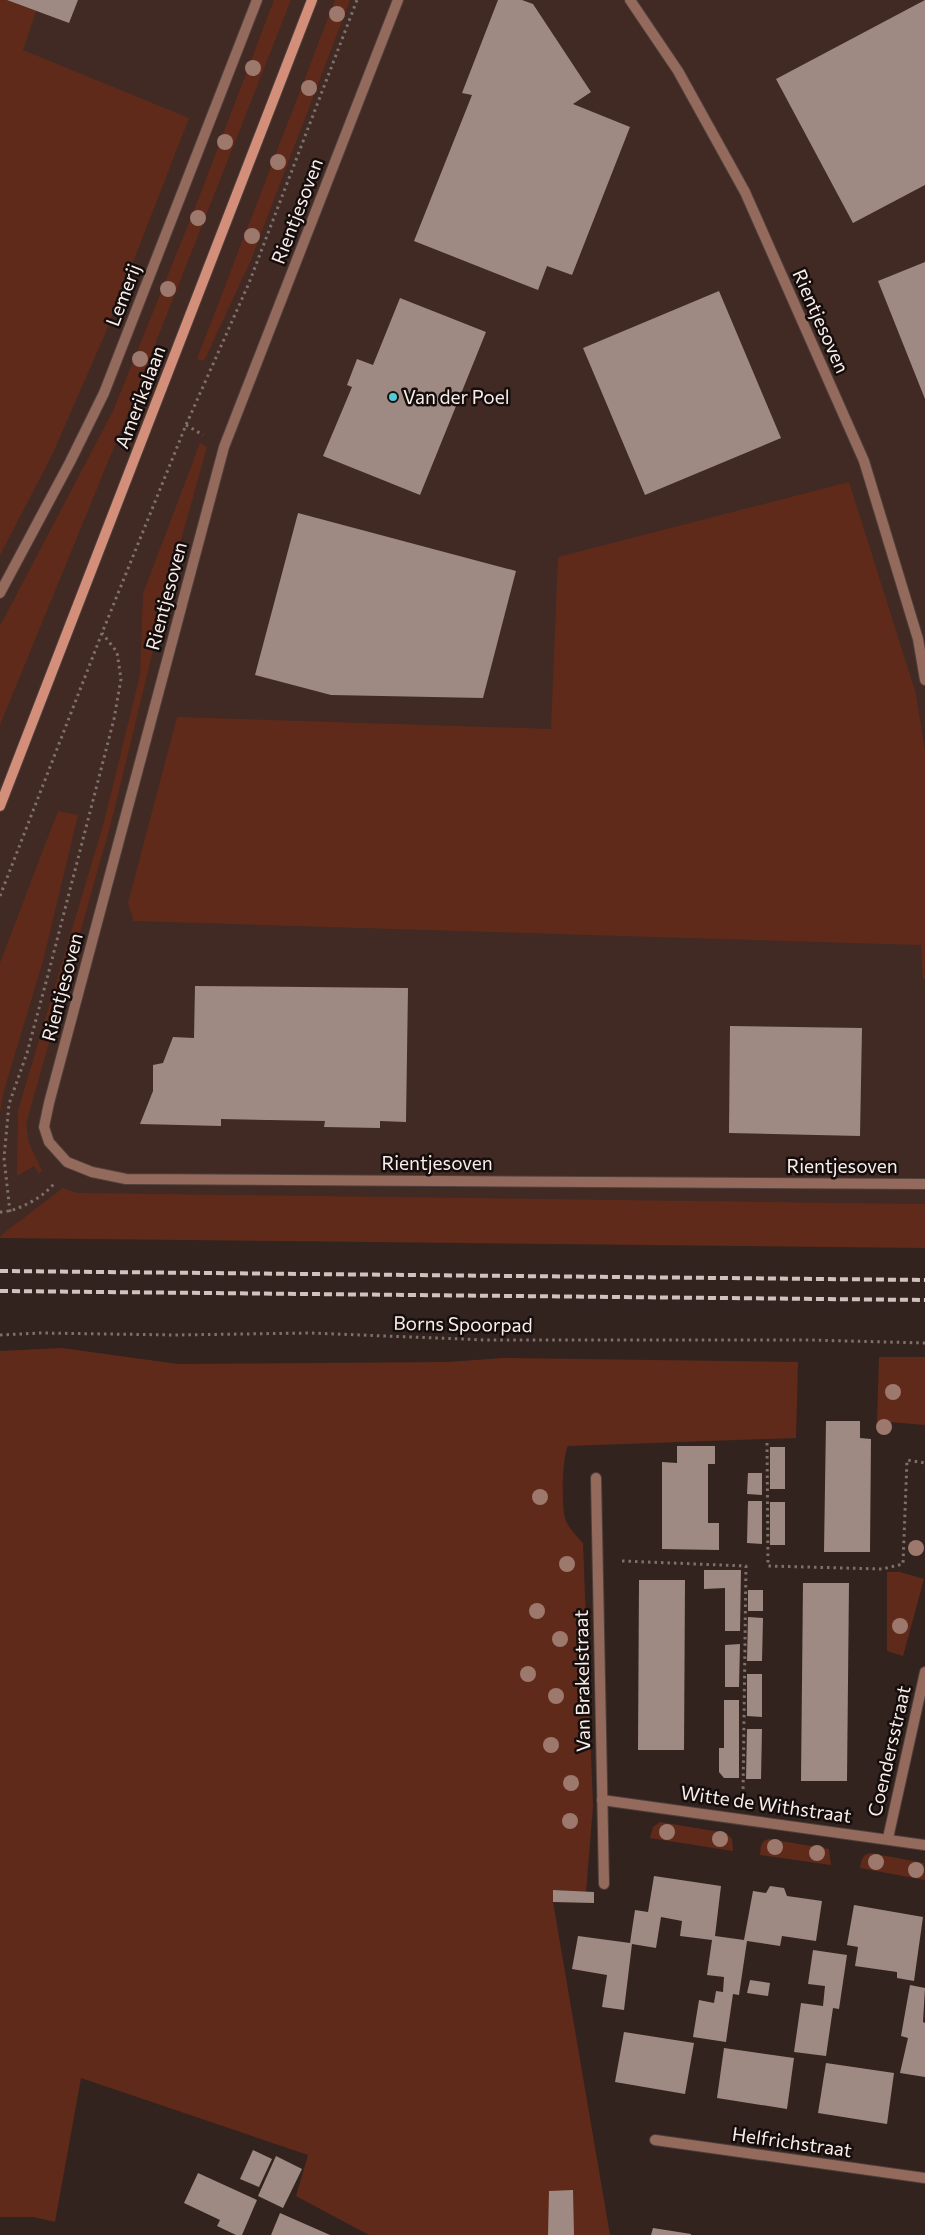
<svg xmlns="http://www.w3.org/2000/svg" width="925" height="2235" viewBox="0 0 925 2235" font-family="Commissioner,sans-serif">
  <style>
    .built { fill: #402a23 }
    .green { fill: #602a1a }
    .building { fill: #9e8a83 }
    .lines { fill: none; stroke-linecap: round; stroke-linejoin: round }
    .minor-casing { stroke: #4f3f3b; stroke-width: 12 }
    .secondary-casing { stroke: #4f3f3b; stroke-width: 12 }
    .path { stroke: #7e706c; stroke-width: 3; stroke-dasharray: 2.5 4; stroke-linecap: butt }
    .minor { stroke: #946a5d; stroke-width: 10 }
    .secondary { stroke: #d38f7a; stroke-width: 10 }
    .rail { stroke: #cfc2bf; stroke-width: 4; stroke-dasharray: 8 4; stroke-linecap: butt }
    .tree { fill: #9c786d }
    .poi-dot { fill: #52cbd9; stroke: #150e0c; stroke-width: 2 }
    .labels { text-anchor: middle; stroke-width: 5; stroke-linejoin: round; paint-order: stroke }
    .street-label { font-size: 19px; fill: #f9eeeb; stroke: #150e0c }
    .poi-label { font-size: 19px; fill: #f9eeeb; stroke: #150e0c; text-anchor: start }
  </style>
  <rect width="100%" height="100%" fill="#33231e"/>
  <polygon class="built" points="0,0 925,0 925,1244 0,1235"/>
  <g class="green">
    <polygon points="0,0 7,0 36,11 23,50 189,118 105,334 52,455 0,555"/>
    <polygon points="274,0 291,0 126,418 0,725 0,626 113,411 195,208"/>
    <polygon points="335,0 350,0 251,260 204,361 197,359"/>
    <polygon points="200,443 207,447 173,568 111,823 26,1124 29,1143 42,1171 39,1173 34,1166 17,1176 18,1111 104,822 140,675 143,594"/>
    <polygon points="849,482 916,694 925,751 925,978 923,979 921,945 134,921 128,903 177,717 551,729 558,557"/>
    <polygon points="58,811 78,815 43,961 4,1090 0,1112 0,963"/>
    <polygon points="63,1188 77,1193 925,1204 925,1248 0,1238 0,1236"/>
    <path d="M62,1348L178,1364L448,1362L503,1358L798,1362L796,1438L568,1446C562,1456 561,1511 566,1521C569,1529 578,1537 583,1543L593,1806L586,1892L553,1890V1902L610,2235H369L296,2196L308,2155L81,2078L55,2222L34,2217H0V1351Z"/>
    <polygon points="879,1357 925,1357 925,1425 877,1421"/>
    <polygon points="887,1572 900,1572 924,1579 903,1656 887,1651"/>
    <polygon points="660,1822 726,1833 732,1839 733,1851 650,1838 653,1827"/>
    <path d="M769,1839L829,1849L831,1865L760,1855C761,1847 760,1841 769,1839Z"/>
    <path d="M870,1853L924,1863L925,1880L860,1868C861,1861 862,1855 870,1853Z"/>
  </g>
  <g class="building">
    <polygon points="7,0 78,0 69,23"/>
    <polygon points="498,0 522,0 533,4 591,92 573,104 630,127 572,275 547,266 538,290 414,241 472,95 462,93"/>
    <polygon points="925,0 925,185 853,223 776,79"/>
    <polygon points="925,262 925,399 878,281"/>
    <polygon points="719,291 781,438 645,495 583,348"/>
    <polygon points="400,298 486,332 420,495 323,456 352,387 347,385 357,359 373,365"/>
    <polygon points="298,513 516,571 483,698 331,695 255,675"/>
    <polygon points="195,986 408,988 406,1122 380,1121 380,1128 324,1127 325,1121 221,1119 221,1126 140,1124 153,1091 153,1065 163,1063 173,1037 194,1038"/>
    <polygon points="730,1026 862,1028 860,1136 729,1133"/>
    <polygon points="826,1421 860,1421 860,1438 871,1439 870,1552 824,1552"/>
    <polygon points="677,1446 715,1446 715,1464 708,1464 708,1523 719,1523 719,1550 662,1549 662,1462 677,1463"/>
    <rect x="770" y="1447" width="15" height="42"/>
    <polygon points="748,1473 762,1473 762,1495 747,1494"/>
    <polygon points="748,1501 762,1501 762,1544 747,1543"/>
    <rect x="770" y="1502" width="15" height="43"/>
    <polygon points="704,1570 741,1570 740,1631 725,1631 725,1588 704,1589"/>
    <polygon points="639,1580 685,1580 684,1750 638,1750"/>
    <polygon points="803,1583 849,1583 847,1781 801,1781"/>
    <rect x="748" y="1590" width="15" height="21"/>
    <polygon points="748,1617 763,1618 762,1661 747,1661"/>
    <polygon points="740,1644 739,1687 725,1687 725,1645"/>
    <polygon points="747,1674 762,1674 762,1717 747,1716"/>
    <polygon points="724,1700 739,1700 739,1778 724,1778 719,1772 719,1748 724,1748"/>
    <polygon points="747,1729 762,1729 761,1779 746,1779"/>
    <polygon points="654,1876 721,1886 715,1936 744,1940 753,1891 766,1893 770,1886 784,1888 787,1896 822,1901 816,1941 782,1936 780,1946 747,1941 739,1995 733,1994 726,2042 693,2037 699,2000 714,2003 716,1991 723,1992 724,1977 707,1975 712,1940 680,1936 682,1921 661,1917 656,1948 632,1944 624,2010 602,2007 607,1975 572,1969 578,1936 630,1943 635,1910 648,1912"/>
    <polygon points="553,1890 594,1892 594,1903 553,1902"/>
    <polygon points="854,1905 923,1917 914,1981 897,1978 897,1972 855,1966 858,1947 847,1945"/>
    <polygon points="813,1950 847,1955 839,2009 833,2008 826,2056 794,2052 801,2003 823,2006 825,1986 808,1984"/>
    <polygon points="750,1980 770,1983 768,1996 747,1993"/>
    <polygon points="910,1985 925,1988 923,2022 925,2023 925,2077 900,2073 908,2038 901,2036"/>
    <polygon points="624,2032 694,2043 685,2094 615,2082"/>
    <polygon points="724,2048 794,2058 787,2109 717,2098"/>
    <polygon points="826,2063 894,2073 887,2124 818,2113"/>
    <polygon points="253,2150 272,2159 259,2187 240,2179"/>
    <polygon points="276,2156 302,2169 283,2208 258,2196"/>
    <polygon points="198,2173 257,2200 242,2235 236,2235 217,2226 220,2220 184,2203"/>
    <polygon points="573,2190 574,2235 548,2235 549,2191"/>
    <polygon points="280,2213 330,2235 271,2235"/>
    <polygon points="653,2228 691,2234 691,2235 651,2235"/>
  </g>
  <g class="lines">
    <defs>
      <g id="minor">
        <polyline points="398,0 224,447 49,1103 44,1127 49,1142 67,1162 92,1172 126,1179 925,1184"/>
        <polyline points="630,0 678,71 745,192 864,461 918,639 925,680"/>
        <polyline points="0,593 70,462 104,393 257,0"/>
        <polyline points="596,1478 604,1884"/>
        <polyline points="602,1800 925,1845"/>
        <polyline points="888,1838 925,1672"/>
        <polyline points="655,2140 925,2178"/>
      </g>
      <polyline id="secondary" points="0,806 312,0"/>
    </defs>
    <use href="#minor" class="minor-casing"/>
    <use href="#secondary" class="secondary-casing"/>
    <g class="path">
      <polyline points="186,425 203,435"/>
      <polyline points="0,896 102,633 186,425 249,283 357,0"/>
      <path d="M0,1212C17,1212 46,1196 55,1182"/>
      <polyline points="10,1212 4,1158 9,1104 27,1053 49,971 114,719 121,679 117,652 102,633"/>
      <polyline points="0,1335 40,1333 175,1335 311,1333 486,1340 810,1340 925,1343"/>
      <polyline points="767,1443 768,1566 882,1569 903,1564 907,1460 925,1463"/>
      <polyline points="622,1561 746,1566 743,1796"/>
    </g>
    <use href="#minor" class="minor"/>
    <use href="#secondary" class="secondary"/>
    <g class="rail">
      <polyline points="0,1271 925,1280"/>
      <polyline points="0,1291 925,1300"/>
    </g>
  </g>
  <g class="tree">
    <circle cx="337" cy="14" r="8"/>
    <circle cx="253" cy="68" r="8"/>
    <circle cx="309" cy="88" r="8"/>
    <circle cx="225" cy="142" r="8"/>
    <circle cx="278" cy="162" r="8"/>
    <circle cx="198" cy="218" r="8"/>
    <circle cx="252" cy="236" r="8"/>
    <circle cx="168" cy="289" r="8"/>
    <circle cx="140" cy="359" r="8"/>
    <circle cx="893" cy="1392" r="8"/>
    <circle cx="884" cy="1427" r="8"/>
    <circle cx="540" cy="1497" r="8"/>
    <circle cx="916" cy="1548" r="8"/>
    <circle cx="567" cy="1564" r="8"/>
    <circle cx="537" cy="1611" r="8"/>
    <circle cx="900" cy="1626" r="8"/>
    <circle cx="560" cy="1639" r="8"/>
    <circle cx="528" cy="1674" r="8"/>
    <circle cx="556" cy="1696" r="8"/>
    <circle cx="551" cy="1745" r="8"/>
    <circle cx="571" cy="1783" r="8"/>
    <circle cx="570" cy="1821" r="8"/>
    <circle cx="667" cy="1832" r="8"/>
    <circle cx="720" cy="1839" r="8"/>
    <circle cx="775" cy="1847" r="8"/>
    <circle cx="817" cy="1853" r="8"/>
    <circle cx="876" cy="1862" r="8"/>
    <circle cx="916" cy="1870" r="8"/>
  </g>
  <circle class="poi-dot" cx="393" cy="397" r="5"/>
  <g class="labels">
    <g class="street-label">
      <text transform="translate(297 211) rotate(-69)" y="7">Rientjesoven</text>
      <text transform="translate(123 295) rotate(-69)" y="7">Lemerij</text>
      <text transform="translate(821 321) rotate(66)" y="7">Rientjesoven</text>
      <text transform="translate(140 397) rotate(-69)" y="7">Amerikalaan</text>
      <text transform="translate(166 596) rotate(-75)" y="7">Rientjesoven</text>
      <text transform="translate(62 987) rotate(-75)" y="7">Rientjesoven</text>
      <text x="437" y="1170">Rientjesoven</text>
      <text x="842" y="1173">Rientjesoven</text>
      <text transform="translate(463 1324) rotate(1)" y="7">Borns Spoorpad</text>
      <text transform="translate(582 1681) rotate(-91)" y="7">Van Brakelstraat</text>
      <text transform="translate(889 1751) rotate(-77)" y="7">Coendersstraat</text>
      <text transform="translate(766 1804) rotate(8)" y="7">Witte de Withstraat</text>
      <text transform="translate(792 2142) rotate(8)" y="7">Helfrichstraat</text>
    </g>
    <g class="poi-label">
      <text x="403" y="404">Van der Poel</text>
    </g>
  </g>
</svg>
